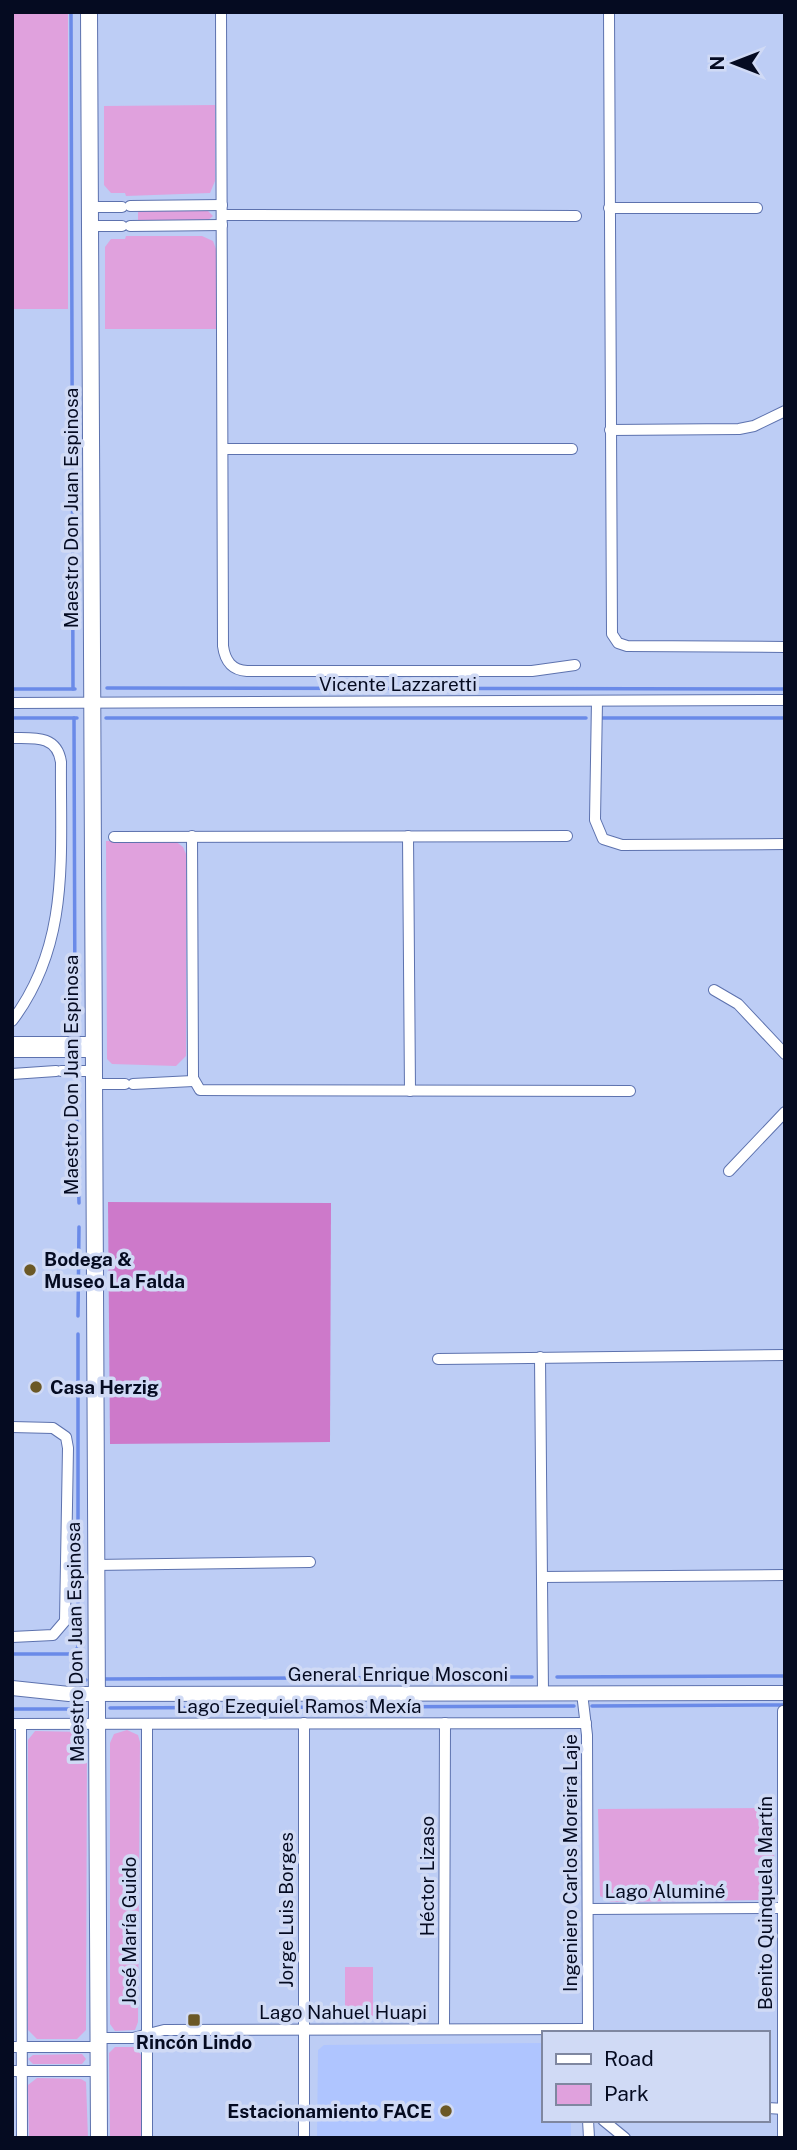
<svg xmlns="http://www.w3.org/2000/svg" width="797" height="2150" viewBox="0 0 797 2150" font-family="'Public Sans',sans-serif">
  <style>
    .built { fill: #afc5ff }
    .green { fill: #e0a1dd }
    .forest { fill: #cd79ca }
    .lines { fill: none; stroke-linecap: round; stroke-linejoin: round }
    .stream { stroke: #6a8ae8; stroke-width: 3.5 }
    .minor-casing { stroke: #5d72ae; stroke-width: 12 }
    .tertiary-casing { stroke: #5d72ae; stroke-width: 16 }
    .secondary-casing { stroke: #5d72ae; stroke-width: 18 }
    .minor { stroke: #fff; stroke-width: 10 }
    .tertiary { stroke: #fff; stroke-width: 14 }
    .secondary { stroke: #fff; stroke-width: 16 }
    .poi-dot { fill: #6b5826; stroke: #d0daf5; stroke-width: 2.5 }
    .labels { text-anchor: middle; stroke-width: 7; stroke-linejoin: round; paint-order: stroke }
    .street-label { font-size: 19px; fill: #050b21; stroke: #d0daf5 }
    .poi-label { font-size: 19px; font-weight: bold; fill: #050b21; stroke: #d0daf5; text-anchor: start }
  </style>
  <rect width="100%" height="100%" fill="#bdcdf5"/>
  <polygon class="built" points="543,2043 543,2120 571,2120 571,2138 317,2138 318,2050 324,2045"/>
  <g class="green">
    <rect x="12" y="12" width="56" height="297"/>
    <polygon points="215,105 215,181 210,193 126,196 125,193 111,193 104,185 104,106"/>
    <polygon points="207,210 213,216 207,221 138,222 138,211"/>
    <polygon points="126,236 202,236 213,241 216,249 216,329 105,329 105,247 111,239 125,239"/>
    <polygon points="174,840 183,847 186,854 186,1056 176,1066 112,1064 107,1059 106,841"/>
    <polygon points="127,1730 138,1735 140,1742 138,2022 135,2030 115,2031 110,2024 110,1743 114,1734"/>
    <polygon points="35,1731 81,1732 87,1740 86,2030 77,2039 37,2039 28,2030 28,1740"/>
    <polygon points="774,1808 774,1892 769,1900 611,1902 600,1896 598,1809"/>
    <rect x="345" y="1967" width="28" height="49"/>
    <polygon points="115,2047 135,2047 141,2055 141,2138 110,2138 109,2053"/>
    <polygon points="82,2054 86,2059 82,2064 33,2064 28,2059 33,2055"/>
    <polygon points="37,2078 81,2079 86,2082 88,2138 29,2138 28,2085"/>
  </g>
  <polygon class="forest" points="108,1202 331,1203 330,1442 110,1444"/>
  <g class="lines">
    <g class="stream">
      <polyline points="71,12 73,689"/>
      <polyline points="107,688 785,689"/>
      <polyline points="12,689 75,689"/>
      <polyline points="12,718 77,718"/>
      <polyline points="74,718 75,1019"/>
      <polyline points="106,718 586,718"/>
      <polyline points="602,718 785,718"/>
      <polyline points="76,1091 79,1203"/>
      <polyline points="78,1316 79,1227"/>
      <polyline points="12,1654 71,1654 74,1678 86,1680"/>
      <polyline points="73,1655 78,1647 78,1334"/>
      <polyline points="557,1677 785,1676"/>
      <polyline points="105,1679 532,1677"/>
      <polyline points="592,1706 785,1705"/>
      <polyline points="110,1708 574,1706"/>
      <polyline points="12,1709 85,1709"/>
    </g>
    <defs>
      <g id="minor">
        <path d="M221,12L223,646C225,661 232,670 247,671H532L575,665"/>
        <polyline points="609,12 612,634 618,643 627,646 785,647"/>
        <polyline points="130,206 222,205"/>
        <polyline points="90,207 122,207"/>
        <polyline points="609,208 757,208"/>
        <polyline points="222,215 576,216"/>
        <polyline points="90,226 122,226"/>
        <polyline points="130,226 222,225"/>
        <polyline points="610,430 739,429 754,426 785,411"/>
        <polyline points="223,449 572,449"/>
        <polyline points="597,701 595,820 603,839 622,845 785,844"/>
        <polyline points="12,703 785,700"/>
        <path d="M12,738C34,738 57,735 61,762C60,855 71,943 12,1021"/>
        <polyline points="192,836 193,1078 200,1090 630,1091"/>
        <polyline points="408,836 410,1091"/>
        <polyline points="114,837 567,836"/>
        <polyline points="714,990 738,1004 785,1054"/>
        <polyline points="12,1042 92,1042"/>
        <polyline points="12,1052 92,1052"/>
        <polyline points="61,1071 92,1071"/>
        <polyline points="12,1074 56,1071"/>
        <polyline points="92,1084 125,1084"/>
        <polyline points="133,1084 193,1081"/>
        <polyline points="729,1171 785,1112"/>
        <polyline points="540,1357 543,1693"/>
        <polyline points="438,1359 785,1355"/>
        <polyline points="12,1427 53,1428 66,1437 68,1448 65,1621 53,1635 12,1637"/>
        <polyline points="94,1565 310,1562"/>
        <polyline points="542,1577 785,1575"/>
        <polyline points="582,1693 587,1735 588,2033"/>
        <polyline points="304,1723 304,2138"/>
        <polyline points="12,1724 586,1723"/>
        <polyline points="21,1724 22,2138"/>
        <polyline points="588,1909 785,1908"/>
        <polyline points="444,2029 445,1723"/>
        <polyline points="99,2038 133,2038 164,2030 588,2029"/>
        <polyline points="12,2047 99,2047"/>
        <polyline points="12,2071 99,2071"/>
        <polyline points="767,2108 785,2109"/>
        <polyline points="588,2120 589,2138"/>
        <polyline points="603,2120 625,2138"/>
        <polyline points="147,2138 147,1724"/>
        <polyline points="783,2138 783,1711"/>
      </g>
      <polyline id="tertiary" points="12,1688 69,1694 785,1693"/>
      <polyline id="secondary" points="89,12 99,2138"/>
    </defs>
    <use href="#minor" class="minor-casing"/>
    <use href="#tertiary" class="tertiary-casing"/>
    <use href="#secondary" class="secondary-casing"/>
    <use href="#minor" class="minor"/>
    <use href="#tertiary" class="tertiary"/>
    <use href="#secondary" class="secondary"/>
  </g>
  <g class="poi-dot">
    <circle cx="30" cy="1270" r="7"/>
    <circle cx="36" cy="1387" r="7"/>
    <rect x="187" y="2013" width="14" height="14" rx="3.5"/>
    <circle cx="446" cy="2111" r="7"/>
  </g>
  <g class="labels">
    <g class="street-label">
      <text transform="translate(71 508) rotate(-90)" y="7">Maestro Don Juan Espinosa</text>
      <text x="398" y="691">Vicente Lazzaretti</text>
      <text transform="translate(71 1075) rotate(-90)" y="7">Maestro Don Juan Espinosa</text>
      <text transform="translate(75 1642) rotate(-91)" y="7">Maestro Don Juan Espinosa</text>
      <text x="398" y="1681">General Enrique Mosconi</text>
      <text x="299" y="1713">Lago Ezequiel Ramos Mexía</text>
      <text transform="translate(570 1863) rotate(-90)" y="7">Ingeniero Carlos Moreira Laje</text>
      <text transform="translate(427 1876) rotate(-90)" y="7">Héctor Lizaso</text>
      <text x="665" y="1898">Lago Aluminé</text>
      <text transform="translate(765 1903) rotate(-90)" y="7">Benito Quinquela Martín</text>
      <text transform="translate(286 1910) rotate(-90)" y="7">Jorge Luis Borges</text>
      <text transform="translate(129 1931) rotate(-90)" y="7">José María Guido</text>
      <text x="343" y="2019">Lago Nahuel Huapi</text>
    </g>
    <g class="poi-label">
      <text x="44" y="1266">Bodega &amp;<tspan x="44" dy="22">Museo La Falda</tspan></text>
      <text x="50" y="1394">Casa Herzig</text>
      <text x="194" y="2049" text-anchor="middle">Rincón Lindo</text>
      <text x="432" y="2118" text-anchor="end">Estacionamiento FACE</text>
    </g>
  </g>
  <rect width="797" height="2150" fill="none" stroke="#050b21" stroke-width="28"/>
  <rect x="542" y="2031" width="228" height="91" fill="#d0daf5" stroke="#7f87a0" stroke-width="2"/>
  <rect x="556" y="2054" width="35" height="10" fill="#ffffff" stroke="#7f87a0" stroke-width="2"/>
  <text x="604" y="2066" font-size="21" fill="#050b21">Road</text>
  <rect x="556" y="2084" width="35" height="21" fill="#e0a1dd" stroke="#7f87a0" stroke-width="2"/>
  <text x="604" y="2101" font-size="21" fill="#050b21">Park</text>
  <g transform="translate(734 63) rotate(270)" stroke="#d0daf5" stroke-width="5" paint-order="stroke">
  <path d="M0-5L12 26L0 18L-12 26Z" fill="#050b21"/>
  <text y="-10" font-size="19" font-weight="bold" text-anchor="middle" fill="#050b21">N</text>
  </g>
</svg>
